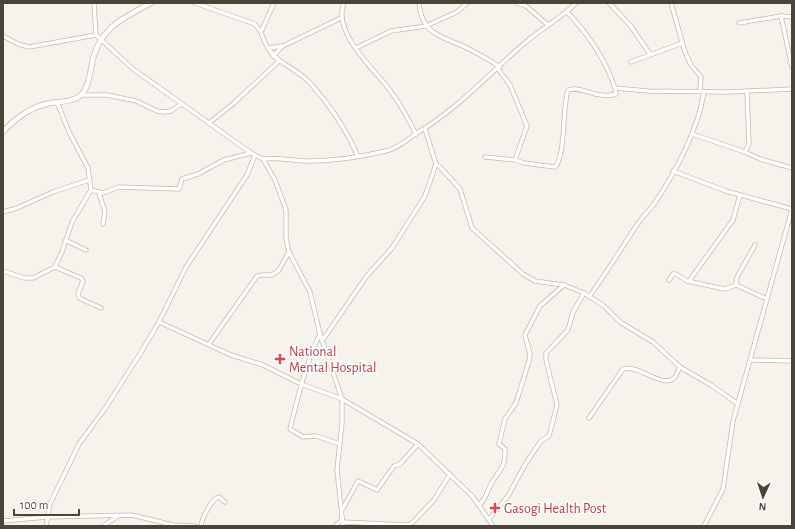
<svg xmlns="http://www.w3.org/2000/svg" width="795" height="529" viewBox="0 0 795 529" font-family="'Alegreya Sans',sans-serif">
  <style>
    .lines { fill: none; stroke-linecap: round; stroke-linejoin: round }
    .minor-casing { stroke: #c2bbae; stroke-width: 5 }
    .tertiary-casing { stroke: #c2bbae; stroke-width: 6 }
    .minor { stroke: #fff; stroke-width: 3.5 }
    .tertiary { stroke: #fff; stroke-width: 4.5 }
    .health-dot { fill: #e0444e; stroke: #fff; stroke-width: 1.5 }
    .labels { text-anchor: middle; stroke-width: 3.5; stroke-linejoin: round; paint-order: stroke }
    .health-label { font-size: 14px; fill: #be3a42; stroke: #fff; text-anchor: start }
  </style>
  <rect width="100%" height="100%" fill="#f6f3ec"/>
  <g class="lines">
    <defs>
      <g id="minor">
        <polyline points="94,3 96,35 133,69 251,153 263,159 275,180 286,210 286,238 289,252 310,292 320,334 342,399 342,423 337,470 343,526"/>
        <polyline points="195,3 255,24 261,32"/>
        <path d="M274,3L261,32C271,66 291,62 311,84C330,105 346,129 358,156"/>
        <path d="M344,3C332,32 373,68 389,89C400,103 408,118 416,134"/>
        <path d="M419,3C422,35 441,36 465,47C477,53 488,59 500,67"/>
        <polyline points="517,3 526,6 548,25"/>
        <polyline points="609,3 630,25 650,54"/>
        <polyline points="671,3 685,52 691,65 701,77 700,91"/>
        <path d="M567,12C589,35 605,58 615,88L648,91L727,92L792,89"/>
        <polyline points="781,16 792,67"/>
        <polyline points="739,23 781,16 792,17"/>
        <polyline points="3,36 18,44 29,47 96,35"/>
        <polyline points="268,48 282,46"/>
        <polyline points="356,48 391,31 426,26 457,12 467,3"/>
        <polyline points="273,56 283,46 341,18"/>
        <polyline points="631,62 682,43"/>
        <polyline points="498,69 510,85 527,126 515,160"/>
        <polyline points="81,95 107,95 136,101 157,111 164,112 171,111 181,104"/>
        <polyline points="209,123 234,103 279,61"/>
        <polyline points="692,134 745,152 760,159 792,168"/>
        <polyline points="745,152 749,144 747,91"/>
        <path d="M485,157L515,160L524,163L555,167C566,156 562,107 568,90C581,85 597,100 616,94L615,88"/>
        <path d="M263,159C279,157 293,161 308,161C334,161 361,157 386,151C398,148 407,140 417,133C456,110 486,77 519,48C537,31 559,20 576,3"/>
        <polyline points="436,164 440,167 460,189 472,228 523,274 535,281 564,285 584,293 604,306 620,322 653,342 680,367 711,385 738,404"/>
        <polyline points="673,171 726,191 792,209"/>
        <polyline points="91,190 103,193 119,187 179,189 182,179 198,174 224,160 251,153"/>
        <polyline points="99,193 105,212 103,224"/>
        <polyline points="3,212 17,208 53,192 89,180"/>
        <polyline points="65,240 86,250"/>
        <polyline points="55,267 81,278 83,281 78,294 79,298 101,308"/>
        <polyline points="3,271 24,278 33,278 55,267 62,252 72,222 91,190 88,168 69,132 57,102"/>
        <polyline points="669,280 673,274 676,274 687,281 720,288 725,289 736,285 767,299"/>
        <polyline points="689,281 733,220 740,195"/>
        <polyline points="736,285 737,277 755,245"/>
        <path d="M589,297C607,272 622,247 639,222C644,215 651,209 656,201C677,170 698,129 704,92"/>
        <polyline points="159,322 231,355 263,365 301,384 342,399 418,444 473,497 493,526"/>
        <path d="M320,334C305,365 298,397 290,429L303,437L316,436L340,444"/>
        <polyline points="322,341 366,277 392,248 425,196 436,164 425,129"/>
        <polyline points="209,344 257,276 262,275 272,275 279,270 289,252"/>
        <polyline points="750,360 792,361"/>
        <path d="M589,418L623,369C638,364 663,389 674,378C676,376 678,371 680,367"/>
        <path d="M479,505C486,499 486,494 490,486C499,468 505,472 505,449L499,444L505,419L516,403L529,361L530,354L525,335L540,306L564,285"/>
        <polyline points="342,510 358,481 377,490 394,466 400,464 418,444"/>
        <polyline points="489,519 508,496 526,463 541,441 549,436 557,405 546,360 546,353 568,330 573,312 584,293"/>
        <polyline points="3,521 47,517 132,515 173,525 195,526"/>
        <polyline points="342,522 407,525"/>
        <polyline points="46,526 50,504 79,444 104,410 140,354 159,322 186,267 247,175 255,155"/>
        <polyline points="103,526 118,516"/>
        <path d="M201,526C202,518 212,498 219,497L225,502"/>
        <polyline points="335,526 342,520"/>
        <polyline points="405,526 412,523 434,500 450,474"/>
        <polyline points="704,526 723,489 733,421 792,209"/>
      </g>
      <path id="tertiary" d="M3,132C14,119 30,108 46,104C57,101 73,103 81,95C89,87 90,73 92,63C99,29 122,18 151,3"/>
    </defs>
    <use href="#minor" class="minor-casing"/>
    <use href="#tertiary" class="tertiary-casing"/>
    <use href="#minor" class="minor"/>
    <use href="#tertiary" class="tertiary"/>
  </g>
  <g class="health-dot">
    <path d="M278 353h4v4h4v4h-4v4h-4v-4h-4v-4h4z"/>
    <path d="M493 502h4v4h4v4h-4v4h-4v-4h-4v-4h4z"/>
  </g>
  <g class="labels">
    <g class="health-label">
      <text x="289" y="356">National<tspan x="289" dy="16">Mental Hospital</tspan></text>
      <text x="504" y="513">Gasogi Health Post</text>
    </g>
  </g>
  <rect width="795" height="529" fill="none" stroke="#4b4439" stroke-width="8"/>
  <g transform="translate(763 497) rotate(183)" stroke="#ffffff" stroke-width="3" paint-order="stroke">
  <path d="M0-3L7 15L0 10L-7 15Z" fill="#4b4439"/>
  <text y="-6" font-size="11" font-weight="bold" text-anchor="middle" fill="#4b4439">N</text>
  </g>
  <path d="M14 509v6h65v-6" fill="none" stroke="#4b4439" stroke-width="2"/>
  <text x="20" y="509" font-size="12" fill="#4b4439" stroke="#ffffff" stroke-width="3" paint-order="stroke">100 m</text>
</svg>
